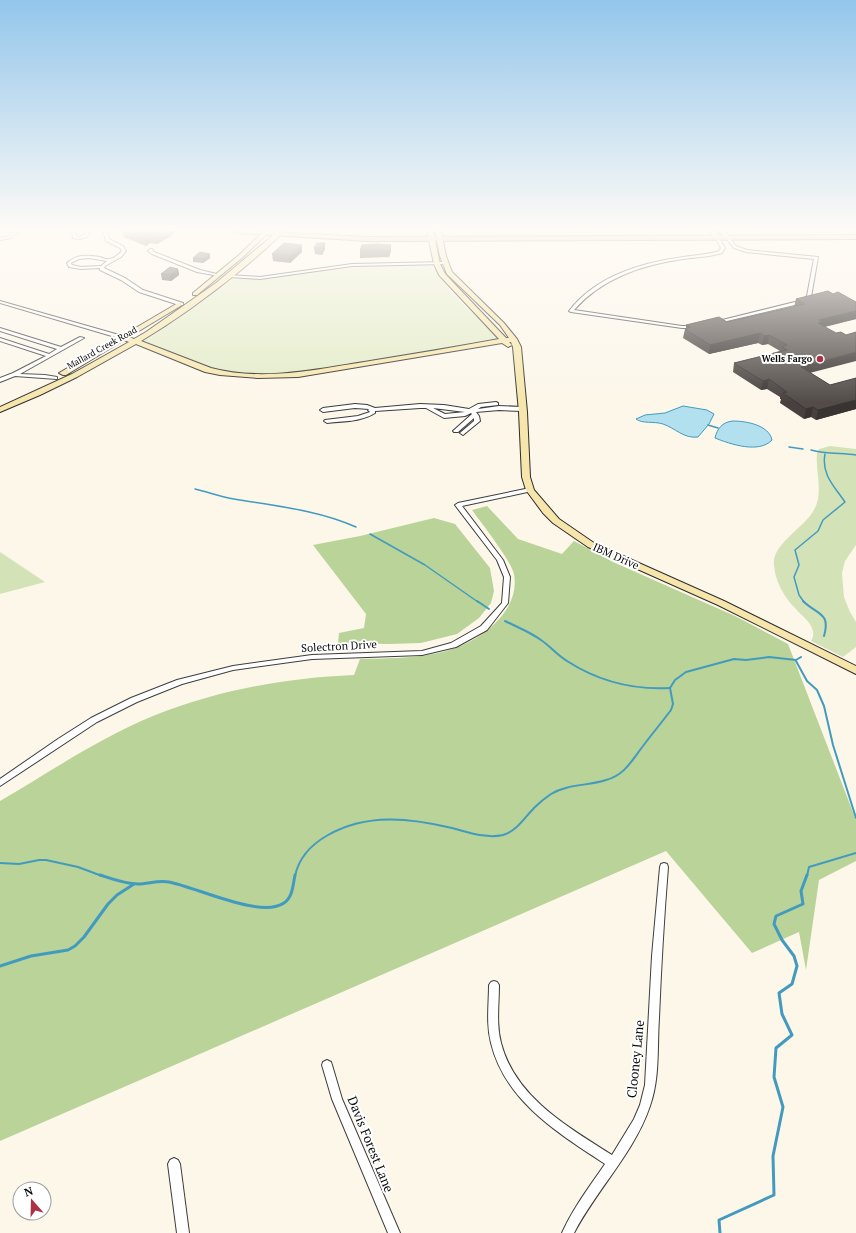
<svg xmlns="http://www.w3.org/2000/svg" width="856" height="1233" viewBox="0 0 856 1233" font-family="'PT Serif',serif">
  <style>
    .green { fill: #d3e3b7 }
    .forest { fill: #b9d398 }
    .pitch { fill: #e3ecc8 }
    .water { fill: #b3e0ef; stroke: #429bbf }
    .lines { fill: none; stroke-linecap: round; stroke-linejoin: round }
    .stream-far2 { stroke: #429bbf; stroke-width: 1.5 }
    .stream-far1 { stroke: #429bbf; stroke-width: 2 }
    .stream { stroke: #429bbf; stroke-width: 3 }
    .street-casing { stroke: #3d3d3d; stroke-width: 2 }
    .secondary-casing { stroke: #2c2c2c; stroke-width: 2 }
    .primary-casing { stroke: #1b1b1b; stroke-width: 2 }
    .street { fill: #fff; fill-rule: evenodd }
    .secondary { fill: #f7e6ab; fill-rule: evenodd }
    .primary { fill: #ebbe6c; fill-rule: evenodd }
    .wall { fill: #47403e }
    .shaded-wall { fill: #393432 }
    .building { fill: #524b48; stroke: #393432 }
    .poi-dot { fill: #ac3144; stroke: #fff; stroke-width: 1.5 }
    .labels { text-anchor: middle; stroke-width: 4; stroke-linejoin: round; paint-order: stroke }
    .far-street-label { font-size: 9px; fill: #0a0a0a; stroke: #fff }
    .far-poi-label { font-size: 9px; font-weight: bold; fill: #0a0a0a; stroke: #fff; text-anchor: end }
    .street-label { font-size: 11px; fill: #0a0a0a; stroke: #fff }
    .near-street-label { font-size: 13px; fill: #0a0a0a; stroke: #fff }
  </style>
  <rect width="100%" height="100%" fill="#fdf7ea"/>
  <g class="green">
    <path d="M830,446L856,449V545L845,561L842,573L844,597L850,612L856,622V647L843,657L811,641C814,636 814,632 811,626C808,620 800,614 795,608C784,597 775,581 774,565C771,545 805,527 814,510C824,492 815,472 817,453L819,449Z"/>
    <polygon points="0,552 45,582 0,594"/>
  </g>
  <g class="forest">
    <path d="M487,506L518,539L562,554L574,541L613,562L735,616L788,644L856,820V861L819,880L806,970L799,932L752,953L666,851L0,1141V801C50,772 99,738 153,716C218,690 284,678 354,675L360,659C410,658 464,659 500,618C511,605 517,591 514,574C510,559 482,524 472,510Z"/>
    <polygon points="434,518 455,524 490,568 494,591 491,603 479,618 457,634 421,643 389,644 338,643 339,633 364,628 366,614 313,545 360,536"/>
  </g>
  <path class="pitch" d="M377,266H432L436,267C447,295 479,317 500,338L497,340L391,359L284,375L240,374L208,368L142,341L232,279H269L334,269Z"/>
  <g class="water">
    <path d="M683,406L707,410L714,414L709,424L698,437C684,439 675,428 663,424C654,421 642,424 636,419L645,415L665,413Z"/>
    <path d="M733,421C746,421 769,425 772,440C759,454 730,444 715,438C717,429 722,422 733,421Z"/>
  </g>
  <g class="lines">
    <g class="stream-far2">
      <polyline points="708,425 718,428"/>
      <polyline points="789,447 803,449"/>
      <path d="M811,450C826,454 841,453 856,455"/>
      <path d="M195,489C208,492 221,497 234,499C275,506 318,510 356,527"/>
      <polyline points="370,534 425,565 478,602"/>
      <path d="M804,602L799,595L794,577L799,565L795,550L818,531L823,520L845,502C834,486 821,474 825,454"/>
    </g>
    <g class="stream-far1">
      <polyline points="477,601 489,609"/>
      <path d="M803,601C817,615 831,612 824,636"/>
      <path d="M505,621C517,627 530,632 541,640C550,646 557,655 567,661C598,681 634,690 670,688"/>
      <polyline points="796,661 807,681 817,690 824,706 833,745 856,818"/>
      <polyline points="0,863 19,864 39,860 46,860 78,867 102,876"/>
      <path d="M295,876C299,857 312,844 328,835C367,813 410,818 452,828C468,832 486,839 503,835C517,831 525,817 534,808C539,803 545,798 551,794C567,784 588,786 606,780C625,775 632,760 643,746C652,734 662,722 671,710L673,704L670,688L675,680L686,672L734,659L746,660L769,657L796,660L801,657"/>
      <polyline points="807,876 809,867 856,853"/>
    </g>
    <g class="stream">
      <path d="M100,875C112,879 125,884 138,884C148,884 158,880 169,882C196,887 261,919 284,903C293,897 293,884 295,875"/>
      <polyline points="0,966 31,956 68,950 75,946 84,937 108,904 117,895 134,884"/>
      <polyline points="720,1233 719,1220 774,1195 773,1156 783,1107 774,1077 776,1048 792,1035 782,1014 779,993 792,984 797,966 794,956 782,940 774,924 776,916 803,904 801,891 807,875"/>
    </g>
    <defs>
      <g id="street">
        <polygon points="15,231 19,231 11,238 0,240 0,238 9,236"/>
        <polygon points="72,231 76,231 76,236 80,237 84,235 86,231 90,231 87,237 80,239 73,238"/>
        <path d="M103,231H107L109,239L123,246L126,251L121,257L105,266L104,268L125,278L143,290L183,303V305H179L139,292L121,280L100,270V268L81,269L69,267L67,263C76,254 88,255 100,257C102,258 106,260 109,259C114,259 119,254 122,251L120,248L106,241ZM89,258L107,261L101,266L81,267L72,265L71,263L79,259Z"/>
        <path d="M716,236H718L725,248L722,253C710,257 696,257 683,259C642,265 602,278 574,310L682,326H694L696,327V328H682L571,312L569,311C596,276 640,263 683,257C695,255 707,255 719,251L721,248L715,237Z"/>
        <polygon points="726,236 728,236 736,246 747,250 818,257 811,297 807,302 714,324 714,322 803,300 807,296 814,259 746,252 734,248 725,237"/>
        <polygon points="150,249 152,249 153,251 154,252 200,270 221,275 219,276 197,272 152,254 148,251"/>
        <polygon points="445,262 447,262 447,264 352,266 260,279 229,277 227,276 229,275 260,277 352,264"/>
        <polygon points="0,301 126,337 126,338 122,339 0,303"/>
        <polygon points="0,328 61,347 80,337 84,338 20,374 45,375 57,377 57,379 15,376 0,382 0,378 13,373 46,356 0,341 0,338 49,354 57,349 0,331"/>
        <path d="M496,402L498,403V405L481,407L478,409L499,406L523,407L526,409L523,411L499,410L476,412L479,416L480,421L463,435L460,433L474,421V418L458,432H454L453,431L472,414L471,413L465,416L444,418L426,408H420L375,411V413C361,422 343,421 327,423L324,421L325,420L358,416L370,412L368,410L369,409L355,408L323,412L320,410L323,408L355,404L367,405L375,408L420,404L444,405L469,409L478,404ZM433,408L465,412L445,414Z"/>
        <polygon points="530,488 532,489 533,490 532,491 462,506 503,560 510,577 508,603 487,630 456,647 422,655 312,659 233,670 182,684 137,702 97,722 0,786 0,779 58,739 91,718 131,698 177,680 233,666 312,655 422,651 451,643 481,626 502,603 504,577 497,560 455,505 458,503"/>
        <path d="M664,863L667,864L668,867C664,917 661,968 659,1018C657,1047 660,1078 650,1106C634,1153 597,1189 574,1233H562C573,1208 590,1186 605,1164C558,1133 505,1101 491,1043C486,1024 489,1004 489,985L491,982L494,981L497,982L499,985C499,1004 496,1024 501,1043C515,1097 568,1127 612,1155L634,1119L640,1105L645,1085L652,956L660,867L661,864Z"/>
        <polygon points="327,1060 331,1062 332,1065 342,1099 400,1233 388,1233 332,1099 322,1065 323,1062"/>
        <polygon points="174,1158 178,1160 180,1164 189,1233 177,1233 168,1164 170,1160"/>
      </g>
      <g id="secondary">
        <polygon points="264,231 270,231 243,257 197,295 193,295 193,293 239,255"/>
        <path d="M278,231H284C271,245 255,258 241,270C209,296 176,320 141,341L211,368C263,382 318,369 370,361C413,354 456,347 499,339L439,275L434,264L427,231H433L440,264L445,274L506,338H509L500,325L447,274L440,256L435,231H441L446,256L452,272L504,323L517,339L521,347L527,412L530,477L534,490L559,519L594,543L724,601L856,666V674L718,605L588,547L553,523L543,513L526,490L522,477L519,412L513,347L511,342H509L512,345L508,347L502,343L298,377L258,378L220,375L205,372L136,344L77,377L40,395L0,412V407L72,374L129,342L124,340L66,375H63L59,373L178,303H182V305L129,337L134,339L146,332L216,283Z"/>
        <polygon points="709,231 715,231 720,237 715,238"/>
        <polygon points="718,231 724,231 730,237 725,238"/>
      </g>
      <polygon id="primary" points="233,231 255,231 368,237 856,235 856,239 368,241 236,233"/>
    </defs>
    <use href="#street" class="street-casing"/>
    <use href="#secondary" class="secondary-casing"/>
    <use href="#primary" class="primary-casing"/>
    <use href="#street" class="street"/>
    <use href="#secondary" class="secondary"/>
    <use href="#primary" class="primary"/>
  </g>
  <g class="wall">
    <polygon points="122,231 175,231 171,236 157,244 150,243 146,246 124,237"/>
    <polygon points="325,243 325,249 322,255 315,254 314,248"/>
    <polygon points="362,245 391,251 389,257 360,258 360,251"/>
    <polygon points="302,252 290,263 273,261 272,254"/>
    <polygon points="193,258 210,258 203,263 193,262"/>
    <polygon points="178,269 179,275 171,281 162,280 161,274"/>
    <polygon points="833,294 856,302 856,319 825,327 811,373 830,385 856,378 856,409 816,420 811,417 804,419 780,403 781,399 780,399 780,397 767,389 761,390 733,372 734,363 780,351 768,344 762,345 758,343 709,354 683,338 685,329 686,329 686,325 727,322 794,307 796,299"/>
  </g>
  <g class="shaded-wall">
    <polygon points="169,231 175,231 171,236 157,244 156,238"/>
    <polygon points="149,237 150,243 146,246 145,240"/>
    <polygon points="325,243 325,249 322,255 322,248"/>
    <polygon points="302,245 302,252 290,263 290,256"/>
    <polygon points="391,245 391,251 389,257 389,251"/>
    <polygon points="210,254 210,258 203,263 203,259"/>
    <polygon points="178,269 179,275 171,281 170,275"/>
    <polygon points="856,311 856,319 822,327 816,332 819,320"/>
    <polygon points="760,333 758,343 709,354 710,345"/>
    <polygon points="769,335 768,344 762,345 764,336"/>
    <polygon points="856,352 856,361 798,376 801,367"/>
    <polygon points="769,379 767,389 761,390 763,381"/>
    <polygon points="856,400 856,409 816,420 818,410"/>
    <polygon points="813,407 811,417 804,419 806,409"/>
  </g>
  <g class="building">
    <polygon points="123,231 169,231 156,238 149,237 145,240"/>
    <polygon points="284,243 302,245 290,256 272,254"/>
    <polygon points="317,243 325,243 322,248 314,248"/>
    <polygon points="377,244 391,245 389,251 360,251 362,245"/>
    <polygon points="200,252 210,254 203,259 193,258"/>
    <polygon points="170,267 178,269 170,275 161,274"/>
    <polygon points="828,291 833,294 838,292 856,302 856,311 819,320 823,322 818,323 836,333 841,332 846,335 856,332 856,352 801,367 830,385 856,378 856,400 818,410 813,407 806,409 783,393 787,392 782,389 783,389 769,379 763,381 734,363 787,350 782,347 787,345 769,335 764,336 760,333 710,345 685,329 690,327 686,325 719,317 727,322 805,304 796,299"/>
  </g>
  <linearGradient id="sky" x2="0" y2="1"><stop stop-color="#93c6eb"/><stop offset="0.57" stop-color="#fefbf6"/><stop offset="1" stop-color="#fefbf6" stop-opacity="0"/></linearGradient>
  <rect width="856" height="403" fill="url(#sky)"/>
  <circle class="poi-dot" cx="820" cy="359" r="4"/>
  <g class="labels">
    <g class="far-street-label">
      <text transform="translate(102 348) rotate(-29)" y="3">Mallard Creek Road</text>
    </g>
    <g class="far-poi-label">
      <text x="812" y="362">Wells Fargo</text>
    </g>
    <g class="street-label">
      <text transform="translate(616 556) rotate(24)" y="4">IBM Drive</text>
      <text transform="translate(339 646) rotate(-3)" y="4">Solectron Drive</text>
    </g>
    <g class="near-street-label">
      <text transform="translate(635 1059) rotate(-84)" y="5">Clooney Lane</text>
      <text transform="translate(371 1144) rotate(68)" y="5">Davis Forest Lane</text>
    </g>
  </g>
  <g transform="translate(32 1201) rotate(340)"><circle r="19" fill="#ffffff" stroke="#9d9d9d"/>
  <path d="M0-3L7 15L0 10L-7 15Z" fill="#ac3144"/>
  <text y="-6" font-size="11" font-weight="bold" text-anchor="middle" fill="#0a0a0a">N</text>
  </g>
</svg>
